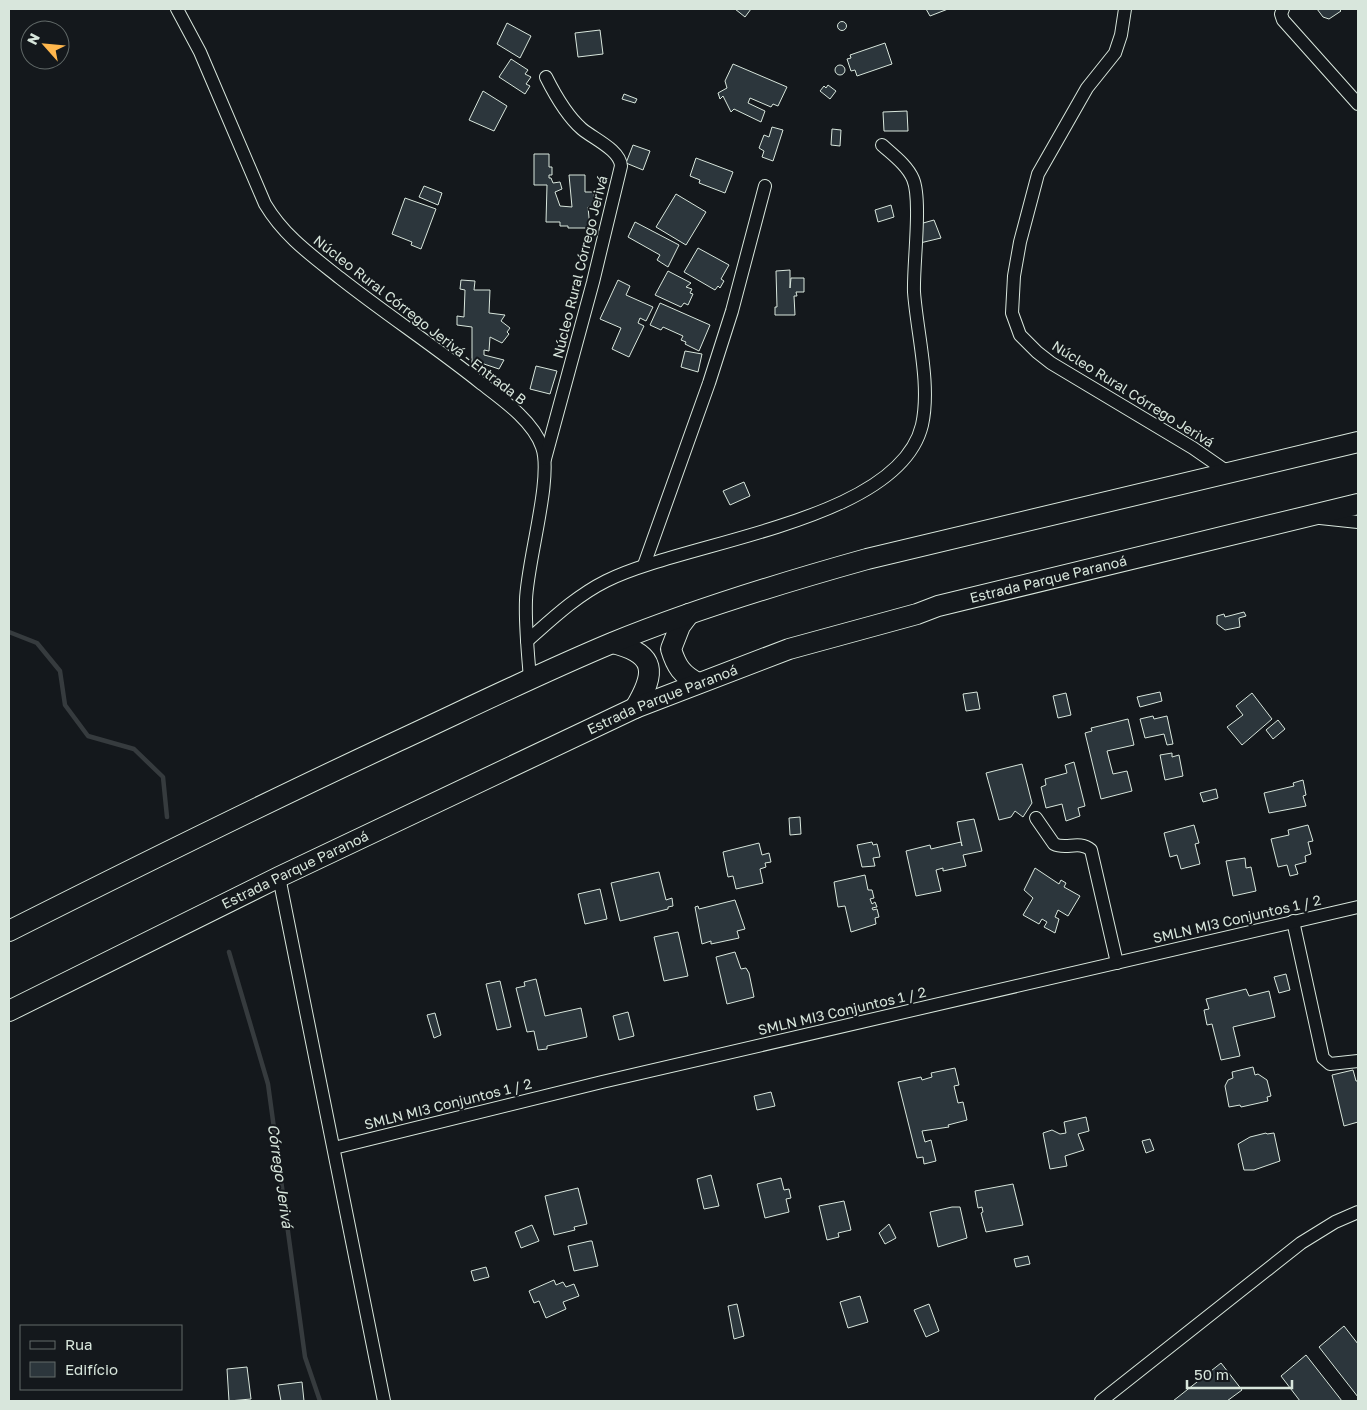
<svg xmlns="http://www.w3.org/2000/svg" width="1367" height="1410" viewBox="0 0 1367 1410" font-family="'Golos Text',sans-serif">
  <style>
    .lines { fill: none; stroke-linecap: round; stroke-linejoin: round }
    .stream { stroke: #363b3e; stroke-width: 4.5 }
    .building { fill: #2c363c; stroke: #d8e6dc }
    .minor-casing { stroke: #d8e6dc; stroke-width: 14 }
    .primary-casing { stroke: #d8e6dc; stroke-width: 22 }
    .minor { stroke: #14181c; stroke-width: 12 }
    .primary { stroke: #14181c; stroke-width: 20 }
    .labels { text-anchor: middle; stroke-width: 4; stroke-linejoin: round; paint-order: stroke }
    .street-label { font-size: 14px; fill: #d8e6dc; stroke: #14181c }
    .water-label { font-size: 15px; font-style: italic; fill: #d8e6dc; stroke: #14181c }
  </style>
  <rect width="100%" height="100%" fill="#14181c"/>
  <g class="lines">
    <g class="stream">
      <polyline points="9,632 37,643 60,671 65,705 88,736 134,749 163,777 167,817"/>
      <polyline points="229,952 268,1084 305,1357 320,1401"/>
    </g>
  </g>
  <g class="building">
    <polygon points="735,9 751,9 745,17"/>
    <polygon points="926,9 948,9 930,16"/>
    <polygon points="1317,9 1339,9 1341,11 1329,19 1323,17"/>
    <circle cx="842" cy="26" r="4.5"/>
    <polygon points="507,23 531,36 520,58 497,44"/>
    <polygon points="600,30 603,54 578,57 575,33"/>
    <polygon points="885,43 892,64 857,76 855,70 851,71 847,59 851,58 850,55"/>
    <polygon points="511,59 528,70 525,74 531,77 526,84 530,86 525,94 499,77"/>
    <polygon points="733,64 787,87 778,106 773,104 771,107 750,98 748,103 765,111 761,122 734,109 731,112 723,96 720,99 718,93 727,88 725,81"/>
    <circle cx="840" cy="70" r="5"/>
    <polygon points="828,85 836,91 830,99 820,91 824,86 826,88"/>
    <polygon points="483,91 507,106 494,131 469,120"/>
    <polygon points="624,94 637,99 635,103 622,99"/>
    <polygon points="907,111 908,131 884,131 883,112"/>
    <polygon points="772,127 783,130 773,161 762,157 764,151 759,148 764,135 769,137"/>
    <polygon points="832,129 841,130 840,146 831,145"/>
    <polygon points="633,145 650,151 643,170 626,163"/>
    <polygon points="534,154 549,154 549,167 552,167 552,175 549,175 549,178 551,178 553,183 560,182 562,189 555,192 560,206 572,207 569,175 585,175 585,192 594,192 594,207 588,207 590,228 568,228 568,226 560,226 560,222 546,222 547,185 534,185"/>
    <polygon points="696,158 733,172 725,193 699,183 700,180 690,176"/>
    <polygon points="424,186 442,193 438,205 419,197"/>
    <polygon points="676,194 706,212 686,245 656,227"/>
    <polygon points="405,198 436,209 421,249 411,245 412,242 392,234"/>
    <polygon points="891,205 894,217 878,222 875,210"/>
    <polygon points="934,220 941,238 920,243 916,225"/>
    <polygon points="635,222 679,245 668,267 657,260 660,255 628,237"/>
    <polygon points="698,248 729,265 721,279 724,281 720,288 718,286 715,290 684,272"/>
    <polygon points="790,270 790,288 791,278 804,278 804,292 796,292 797,296 794,296 795,315 775,315 775,307 777,307 776,271"/>
    <polygon points="668,271 691,283 686,287 692,289 690,293 693,294 688,305 684,303 681,307 655,295"/>
    <polygon points="461,280 475,281 474,290 490,290 489,313 505,315 501,321 510,328 507,332 509,334 502,343 490,337 489,351 484,350 484,355 504,360 499,369 484,364 472,364 472,327 457,325 457,316 464,317 465,290 460,289"/>
    <polygon points="618,280 630,286 626,295 653,307 646,321 640,318 638,323 644,326 629,357 612,349 621,328 600,319"/>
    <polygon points="660,303 710,325 699,351 685,344 686,342 681,340 683,336 663,327 661,330 650,325"/>
    <polygon points="685,351 702,354 698,372 681,367"/>
    <polygon points="536,366 557,371 550,394 530,389"/>
    <polygon points="744,482 750,496 730,505 723,491"/>
    <polygon points="1244,612 1246,616 1239,618 1240,627 1225,630 1217,624 1217,616 1224,614 1225,617"/>
    <polygon points="977,692 980,709 966,711 963,694"/>
    <polygon points="1160,692 1162,701 1140,707 1137,697"/>
    <polygon points="1066,693 1071,715 1058,718 1053,696"/>
    <polygon points="1252,693 1272,719 1242,745 1227,727 1243,715 1236,706"/>
    <polygon points="1153,716 1154,719 1167,716 1173,744 1167,745 1164,734 1145,738 1140,719"/>
    <polygon points="1128,719 1134,745 1107,751 1113,774 1127,771 1132,791 1101,799 1085,733 1092,731 1091,728"/>
    <polygon points="1278,720 1285,729 1273,739 1266,730"/>
    <polygon points="1172,753 1172,757 1179,755 1183,776 1165,780 1160,755"/>
    <polygon points="1074,762 1085,806 1078,808 1080,816 1066,821 1062,804 1046,808 1041,787 1046,785 1045,779 1067,773 1065,765"/>
    <polygon points="1022,764 1032,803 1023,817 1015,811 1011,817 999,820 986,773"/>
    <polygon points="1303,780 1306,795 1303,796 1306,806 1269,813 1264,793 1294,786 1293,783"/>
    <polygon points="1216,789 1218,798 1203,802 1200,793"/>
    <polygon points="800,817 801,834 790,835 789,818"/>
    <polygon points="974,819 982,851 963,855 966,866 943,871 943,868 936,870 941,891 916,896 906,851 930,845 931,849 961,842 962,846 957,822"/>
    <polygon points="1194,825 1199,843 1195,844 1200,864 1181,869 1177,855 1170,857 1164,833"/>
    <polygon points="1308,825 1313,841 1308,842 1311,854 1305,856 1306,862 1295,865 1298,874 1290,876 1287,865 1278,867 1271,839 1289,835 1288,830"/>
    <polygon points="872,842 873,845 877,844 880,857 873,858 875,866 862,867 857,845"/>
    <polygon points="759,843 762,855 769,853 771,862 765,863 766,867 760,869 763,883 736,889 733,876 728,877 723,852"/>
    <polygon points="1245,858 1246,868 1251,867 1256,891 1233,896 1226,861"/>
    <polygon points="1035,868 1059,884 1061,880 1066,883 1064,887 1080,896 1068,916 1058,910 1055,917 1059,919 1055,933 1044,927 1047,922 1042,919 1039,924 1023,915 1033,898 1024,890"/>
    <polygon points="659,872 666,900 672,898 673,906 668,907 668,909 620,921 611,883"/>
    <polygon points="865,875 868,890 872,890 874,898 870,899 872,904 875,902 877,907 872,908 873,910 877,909 879,917 875,918 876,924 851,932 845,906 838,907 834,882"/>
    <polygon points="600,889 607,919 585,924 578,894"/>
    <polygon points="735,900 745,929 737,931 739,938 711,944 711,941 702,944 695,907 698,906 699,909"/>
    <polygon points="678,932 688,976 664,981 654,937"/>
    <polygon points="735,952 741,969 746,968 749,973 754,997 727,1004 716,957"/>
    <polygon points="1286,974 1290,990 1279,993 1274,977"/>
    <polygon points="536,979 545,1016 581,1008 587,1037 547,1046 547,1049 538,1050 534,1031 527,1032 516,988 525,986 524,982"/>
    <polygon points="500,981 511,1027 497,1030 486,984"/>
    <polygon points="1246,989 1249,996 1269,991 1275,1017 1233,1027 1240,1056 1221,1060 1212,1024 1207,1025 1204,1010 1209,1009 1206,999"/>
    <polygon points="628,1012 634,1036 619,1040 613,1016"/>
    <polygon points="435,1013 441,1035 434,1038 427,1015"/>
    <polygon points="1253,1067 1255,1075 1258,1074 1267,1080 1271,1096 1267,1097 1268,1101 1241,1107 1240,1105 1229,1107 1225,1086 1228,1080 1233,1078 1232,1072"/>
    <polygon points="955,1068 959,1085 954,1086 958,1103 963,1102 967,1120 948,1125 949,1127 922,1131 925,1142 931,1140 936,1161 924,1164 923,1157 917,1158 898,1082 921,1077 922,1080 932,1077 931,1073"/>
    <polygon points="1353,1070 1356,1081 1358,1081 1358,1122 1344,1126 1332,1075"/>
    <polygon points="771,1092 775,1106 757,1110 754,1096"/>
    <polygon points="1086,1117 1089,1131 1078,1134 1084,1150 1065,1156 1067,1166 1050,1169 1043,1133 1052,1130 1060,1134 1066,1133 1064,1122"/>
    <polygon points="1266,1133 1267,1134 1274,1133 1280,1161 1254,1170 1244,1170 1238,1144 1250,1137"/>
    <polygon points="1150,1139 1154,1150 1146,1153 1142,1141"/>
    <polygon points="711,1175 719,1206 704,1209 697,1179"/>
    <polygon points="781,1178 784,1190 789,1189 791,1198 786,1199 789,1212 765,1218 757,1184"/>
    <polygon points="1013,1184 1023,1225 986,1232 981,1213 983,1212 982,1207 978,1208 975,1191"/>
    <polygon points="578,1188 587,1224 574,1227 575,1230 554,1235 545,1196"/>
    <polygon points="844,1201 851,1230 838,1233 839,1237 827,1240 819,1206"/>
    <polygon points="952,1207 960,1207 967,1238 938,1247 930,1212"/>
    <polygon points="889,1224 896,1238 885,1244 879,1233"/>
    <polygon points="532,1225 539,1241 521,1248 515,1232"/>
    <polygon points="590,1241 592,1241 598,1266 574,1271 568,1246"/>
    <polygon points="1028,1256 1030,1264 1016,1267 1014,1259"/>
    <polygon points="486,1267 489,1277 474,1281 471,1271"/>
    <polygon points="554,1280 556,1285 563,1282 566,1287 574,1284 579,1296 563,1302 566,1309 546,1318 539,1301 534,1303 529,1291"/>
    <polygon points="860,1296 868,1322 848,1328 840,1302"/>
    <polygon points="737,1304 744,1336 734,1339 728,1306"/>
    <polygon points="929,1304 939,1331 926,1337 914,1310"/>
    <polygon points="1344,1326 1358,1344 1358,1397 1319,1347"/>
    <polygon points="1306,1355 1342,1401 1300,1401 1281,1376"/>
    <polygon points="1221,1363 1242,1390 1227,1401 1173,1401"/>
    <polygon points="247,1367 251,1399 229,1401 227,1369"/>
    <polygon points="302,1382 304,1401 281,1401 278,1385"/>
  </g>
  <g class="lines">
    <defs>
      <g id="minor">
        <path d="M177,9L200,52L265,204C284,236 311,255 340,278C387,315 436,347 482,384C503,400 533,421 542,447C553,477 527,562 526,600C525,626 528,653 530,679"/>
        <polyline points="1125,9 1121,35 1115,53 1087,88 1038,174 1020,242 1014,276 1012,313 1020,335 1037,352 1051,363 1193,448 1229,473"/>
        <polyline points="1283,9 1281,14 1283,20 1358,104"/>
        <path d="M545,459L593,282L621,166C620,150 594,139 582,129C567,116 555,95 546,77"/>
        <polyline points="1320,518 1358,522"/>
        <polyline points="644,565 709,383 732,311 765,186"/>
        <path d="M527,641C552,619 576,596 606,581C685,541 899,522 922,425C931,385 917,333 914,292C913,265 922,200 913,179C907,165 893,155 882,145"/>
        <path d="M1036,818L1054,844C1066,850 1079,840 1091,850L1117,963"/>
        <polyline points="279,877 384,1401"/>
        <polyline points="1293,921 1323,1058 1330,1064 1358,1061"/>
        <polyline points="334,1148 602,1082 1358,907"/>
        <polyline points="1101,1401 1301,1243 1335,1222 1358,1212"/>
      </g>
      <g id="primary">
        <path d="M689,614L680,626L671,649C676,666 682,675 698,683"/>
        <path d="M613,643C657,654 656,673 635,708"/>
        <path d="M9,931C138,866 267,802 398,741C469,708 540,673 612,643C695,609 781,583 867,559L1358,442"/>
        <path id="s1" d="M9,1011L279,877L635,708L789,649L917,614L938,606L1358,504"/>
      </g>
    </defs>
    <use href="#minor" class="minor-casing"/>
    <use href="#primary" class="primary-casing"/>
    <use href="#minor" class="minor"/>
    <use href="#primary" class="primary"/>
  </g>
  <g class="labels">
    <g class="street-label">
      <text transform="translate(580 267) rotate(-76)" y="5">Núcleo Rural Córrego Jerivá</text>
      <text transform="translate(420 320) rotate(38)" y="5">Núcleo Rural Córrego Jerivá - Entrada B</text>
      <text transform="translate(1133 394) rotate(32)" y="5">Núcleo Rural Córrego Jerivá</text>
      <text dy="5" stroke="none"><textPath href="#s1" startOffset="1129">Estrada Parque Paranoá</textPath></text>
      <text dy="5" stroke="none"><textPath href="#s1" startOffset="724">Estrada Parque Paranoá</textPath></text>
      <text dy="5" stroke="none"><textPath href="#s1" startOffset="319">Estrada Parque Paranoá</textPath></text>
      <text transform="translate(1237 919) rotate(-13)" y="5">SMLN MI3 Conjuntos 1 / 2</text>
      <text transform="translate(842 1011) rotate(-13)" y="5">SMLN MI3 Conjuntos 1 / 2</text>
      <text transform="translate(448 1104) rotate(-14)" y="5">SMLN MI3 Conjuntos 1 / 2</text>
    </g>
    <g class="water-label">
      <text transform="translate(280 1176) rotate(82)" y="5">Córrego Jerivá</text>
    </g>
  </g>
  <rect width="1367" height="1410" fill="none" stroke="#d8e6dc" stroke-width="20"/>
  <rect x="20" y="1325" width="162" height="65" fill="#14181c" stroke="#626a69"/>
  <rect x="30" y="1341" width="25" height="8" fill="#14181c" stroke="#626a69"/>
  <text x="65" y="1350" font-size="15" fill="#d8e6dc">Rua</text>
  <rect x="30" y="1362" width="25" height="15" fill="#2c363c" stroke="#626a69"/>
  <text x="65" y="1375" font-size="15" fill="#d8e6dc">Edifício</text>
  <g transform="translate(45 45) rotate(297)"><circle r="24" fill="#14181c" stroke="#626a69"/>
  <path d="M0-4L9 19L0 12L-9 19Z" fill="#ffb74d"/>
  <text y="-8" font-size="14" font-weight="bold" text-anchor="middle" fill="#d8e6dc">N</text>
  </g>
  <path d="M1187 1380v8h105v-8" fill="none" stroke="#d8e6dc" stroke-width="2.5"/>
  <text x="1194" y="1380" font-size="15" fill="#d8e6dc" stroke="#14181c" stroke-width="4" paint-order="stroke">50 m</text>
</svg>
